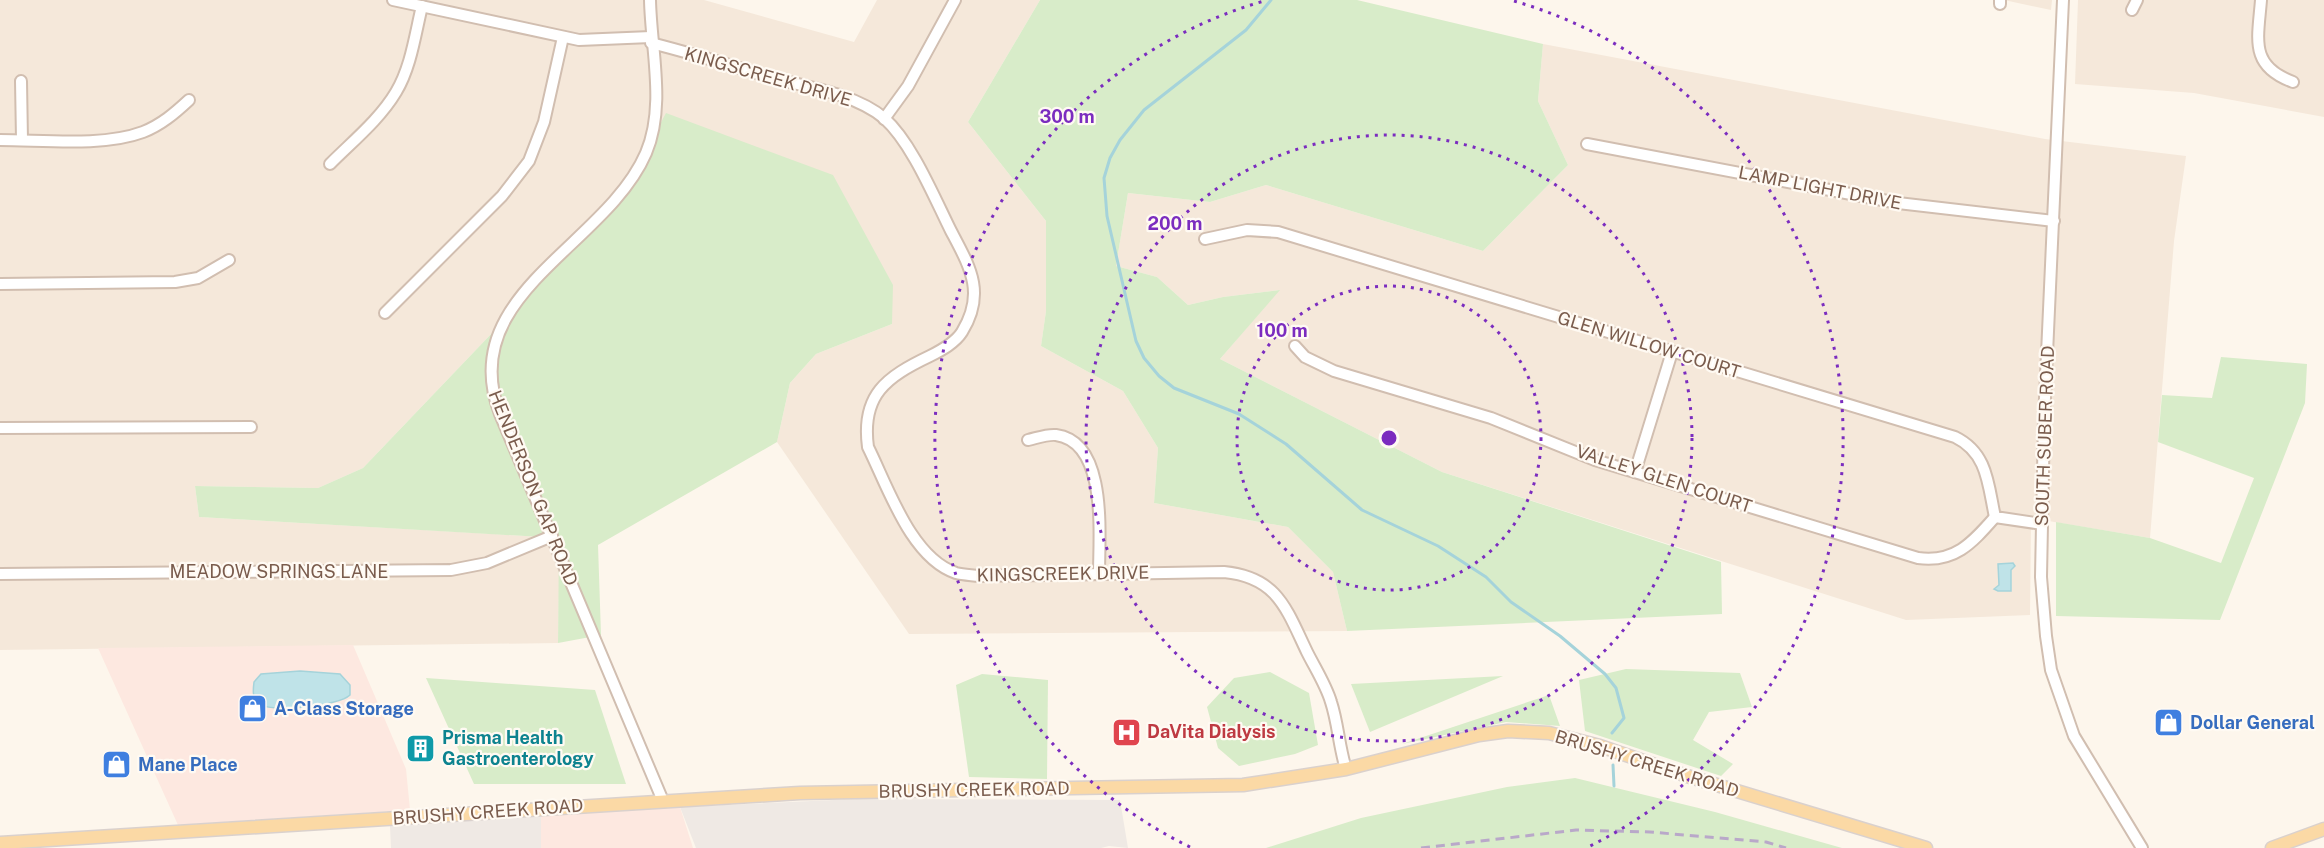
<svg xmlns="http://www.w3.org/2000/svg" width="2324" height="848" viewBox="0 0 2324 848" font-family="'Public Sans',sans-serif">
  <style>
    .residential { fill: #f5e8da }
    .commercial { fill: #fde8e0 }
    .industrial { fill: #efe9e4 }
    .green { fill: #d8ecc9 }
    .water { fill: #bfe3e8; stroke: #a5d3da; stroke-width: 1.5 }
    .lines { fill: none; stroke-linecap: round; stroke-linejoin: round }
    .stream { stroke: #a5d3da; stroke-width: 3 }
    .minor-casing { stroke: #d1beb0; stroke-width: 14 }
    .major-casing { stroke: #dad1cd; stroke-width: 15 }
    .minor { stroke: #fff; stroke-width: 10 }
    .major { stroke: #fbd9a5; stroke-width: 12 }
    .rail { stroke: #b9a8c9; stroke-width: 3; stroke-dasharray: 9 6; stroke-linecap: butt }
    .ring { fill: none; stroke: #7b2cbf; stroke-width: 3; stroke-dasharray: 3 6 }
    .labels { text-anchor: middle; stroke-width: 4.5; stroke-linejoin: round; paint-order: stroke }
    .street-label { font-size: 18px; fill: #7a5c4d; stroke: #fffaf3 }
    .shop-label { font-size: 18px; font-weight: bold; fill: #366cbe; stroke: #fffaf3; text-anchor: start }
    .health-label { font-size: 18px; font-weight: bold; fill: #be3a42; stroke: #fffaf3; text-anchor: start }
    .culture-label { font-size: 18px; font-weight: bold; fill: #0d838f; stroke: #fffaf3; text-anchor: start }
    .centre { fill: #7b2cbf; stroke: #fffaf3; stroke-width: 3 }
    .ring-label { font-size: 18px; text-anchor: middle; font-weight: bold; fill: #7b2cbf; stroke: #fffaf3; stroke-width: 4.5; stroke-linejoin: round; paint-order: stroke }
  </style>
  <rect width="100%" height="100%" fill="#fdf6ec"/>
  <g class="residential">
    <polygon points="0,0 704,0 854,42 877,0 1040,0 968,122 1046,221 1046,311 1041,346 1123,391 1158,448 1154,503 1288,527 1333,572 1347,631 909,634 777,442 790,383 816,354 892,324 620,199 363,468 318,488 195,486 199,517 560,538 558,643 0,650"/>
    <polygon points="2004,0 2052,0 2051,10"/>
    <polygon points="2078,0 2324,0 2324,117 2194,93 2075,84"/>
    <polygon points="1543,44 2045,139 2186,156 2174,241 2150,538 2031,518 2030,615 1906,620 1442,472 1220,359 1279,290 1223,297 1188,305 1157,277 1116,266 1128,193 1210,202 1266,185 1483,251 1568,165 1538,101"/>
  </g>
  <g class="commercial">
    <polygon points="353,645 406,769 410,810 178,825 98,648"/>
    <polygon points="680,807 693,848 541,848 541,815"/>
  </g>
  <g class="industrial">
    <polygon points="856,799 1120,800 1128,848 1109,846 1101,848 696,848 680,807"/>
    <polygon points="541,815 541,848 391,848 390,826"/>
  </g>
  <g class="green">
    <polygon points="1040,0 1357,0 1543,44 1538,101 1568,165 1483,251 1266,185 1210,202 1128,193 1116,266 1157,277 1188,305 1223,297 1280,290 1220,359 1442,472 1721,562 1722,614 1347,631 1333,572 1288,527 1154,503 1158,448 1123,391 1041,346 1046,311 1046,221 968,122"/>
    <polygon points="666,113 833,175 893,285 892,324 816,354 790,383 777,442 598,545 601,635 558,643 559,538 199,517 195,486 318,488 363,468 620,199"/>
    <polygon points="2221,357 2307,364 2305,403 2220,620 2056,616 2056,522 2150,538 2221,563 2254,478 2158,442 2162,395 2212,398"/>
    <polygon points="1626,669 1740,673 1752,707 1709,712 1693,740 1733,764 1721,776 1585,731 1579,680"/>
    <polygon points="1270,672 1309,693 1318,745 1295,754 1239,766 1218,748 1207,707 1234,678"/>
    <polygon points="982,674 1048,680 1047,779 969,777 956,685"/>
    <polygon points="1503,676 1370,732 1351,684"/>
    <polygon points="426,678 595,690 626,784 474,784"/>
    <polygon points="1549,695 1560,726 1506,722 1402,744"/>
    <polygon points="1575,778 1715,812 1842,848 1266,848 1361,818 1507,787"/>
  </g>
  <g class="water">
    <polygon points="2013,563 2015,566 2011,570 2011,591 1998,591 1994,589 1999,585 1998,564"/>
    <path d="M300,671L340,674L350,685V695C339,706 271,713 259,704C252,698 253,690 254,682L261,674Z"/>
  </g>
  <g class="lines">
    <g class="stream">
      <polyline points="1271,0 1246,30 1144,110 1120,140 1110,158 1104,178 1107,216 1136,341 1144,358 1159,376 1174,388 1239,414 1286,444 1362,510 1438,546 1486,577 1511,602 1560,636 1605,674 1616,688 1624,718 1612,733"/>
      <polyline points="1613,765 1614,786"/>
    </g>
    <defs>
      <g id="minor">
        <polyline points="393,0 579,40 651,37"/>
        <path d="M650,0C651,50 666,106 646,153C606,246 454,295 500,414L663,801"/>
        <polyline points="2063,0 2044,420 2041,577 2046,636 2051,670 2074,736 2142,848"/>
        <path d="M2261,0C2258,39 2249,66 2293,82"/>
        <polyline points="2000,4 2000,0"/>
        <polyline points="2132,10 2137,0"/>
        <path d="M651,43C691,53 730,65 769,77C806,87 854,93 884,118C912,143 934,197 951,231C970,267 986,293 962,332C955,343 942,350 930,356C886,377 861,395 868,447C888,487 911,558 956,573C963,575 972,575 979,576L1224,572C1277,577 1286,608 1307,652C1315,668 1326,685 1331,702C1338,723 1339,747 1346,769"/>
        <polyline points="21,81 22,140"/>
        <polyline points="884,119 908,86 955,0"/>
        <path d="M0,140C43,140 103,147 143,132C161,125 175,113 189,100"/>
        <polyline points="1587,144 1898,203 2054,221"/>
        <path d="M330,164C353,141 380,119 396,92C411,67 415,35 422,6"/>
        <path d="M1205,239L1247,230L1278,232L1955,437C1988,453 1988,485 1995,517L2042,524"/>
        <polyline points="0,284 175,282 198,278 229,260"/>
        <polyline points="385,313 502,196 529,161 544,122 563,37"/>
        <path d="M1295,346L1305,357L1334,371L1491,418L1595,460L1918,558C1955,563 1972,543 1995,517"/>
        <polyline points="0,428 251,427"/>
        <path d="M1028,440C1037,438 1047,434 1056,435C1108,442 1099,535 1099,574"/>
        <polyline points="1635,472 1672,352"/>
        <polyline points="0,574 451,570 487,563 552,536"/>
      </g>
      <g id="major">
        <polyline points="0,843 800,793 1243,785 1346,769 1479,735 1508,731 1549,733 1600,746 1687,776 1926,848"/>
        <polyline points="2272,848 2324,829"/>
      </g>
    </defs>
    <use href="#minor" class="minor-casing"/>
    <use href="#major" class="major-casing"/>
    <use href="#minor" class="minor"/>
    <use href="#major" class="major"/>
    <polyline class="rail" points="1421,848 1576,830 1650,832 1766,842 1786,848"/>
  </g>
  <g class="ring">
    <circle cx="1389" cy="438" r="152"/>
    <circle cx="1389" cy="438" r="303"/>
    <path d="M1190 847A455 455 0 0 1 1264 1M1514 1A455 455 0 0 1 1588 847"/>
  </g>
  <defs>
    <symbol id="shop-square" viewBox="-11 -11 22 22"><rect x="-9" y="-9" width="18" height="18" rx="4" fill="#3f7fe0" stroke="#fffaf3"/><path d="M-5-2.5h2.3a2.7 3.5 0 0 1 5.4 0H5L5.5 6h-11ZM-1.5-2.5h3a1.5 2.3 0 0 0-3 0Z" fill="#fff"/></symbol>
    <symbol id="hospital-square" viewBox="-11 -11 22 22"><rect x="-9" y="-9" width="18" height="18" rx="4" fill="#e0444e" stroke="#fffaf3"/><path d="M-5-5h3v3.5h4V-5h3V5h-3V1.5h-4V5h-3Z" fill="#fff"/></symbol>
    <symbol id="building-square" viewBox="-11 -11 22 22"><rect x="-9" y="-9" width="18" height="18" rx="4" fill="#0f9aa8" stroke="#fffaf3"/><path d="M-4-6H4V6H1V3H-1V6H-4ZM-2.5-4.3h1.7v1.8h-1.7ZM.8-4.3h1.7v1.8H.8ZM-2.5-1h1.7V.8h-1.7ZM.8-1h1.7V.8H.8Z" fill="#fff"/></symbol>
  </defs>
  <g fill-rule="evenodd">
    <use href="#shop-square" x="236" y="692" width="33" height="33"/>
    <use href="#shop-square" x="2152" y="706" width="33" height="33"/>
    <use href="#hospital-square" x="1110" y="716" width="33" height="33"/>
    <use href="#building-square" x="404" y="732" width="33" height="33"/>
    <use href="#shop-square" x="100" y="748" width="33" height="33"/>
  </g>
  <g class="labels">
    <g class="street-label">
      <text transform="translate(768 77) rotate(16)" y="6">KINGSCREEK DRIVE</text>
      <text transform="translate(1820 188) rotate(11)" y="6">LAMP LIGHT DRIVE</text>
      <text transform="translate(1649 345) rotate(17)" y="6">GLEN WILLOW COURT</text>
      <text transform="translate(2045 436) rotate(-88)" y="6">SOUTH SUBER ROAD</text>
      <text transform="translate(1664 479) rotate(18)" y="6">VALLEY GLEN COURT</text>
      <text transform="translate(533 488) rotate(68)" y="6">HENDERSON GAP ROAD</text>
      <text x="279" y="578">MEADOW SPRINGS LANE</text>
      <text transform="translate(1063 574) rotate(-1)" y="6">KINGSCREEK DRIVE</text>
      <text transform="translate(1647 764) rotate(17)" y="6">BRUSHY CREEK ROAD</text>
      <text transform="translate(974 790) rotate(-1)" y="6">BRUSHY CREEK ROAD</text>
      <text transform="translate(488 812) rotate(-4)" y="6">BRUSHY CREEK ROAD</text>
    </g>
    <g class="shop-label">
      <text x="274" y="715">A-Class Storage</text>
      <text x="2190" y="729">Dollar General</text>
      <text x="138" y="771">Mane Place</text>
    </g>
    <g class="health-label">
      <text x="1147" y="738">DaVita Dialysis</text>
    </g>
    <g class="culture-label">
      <text x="442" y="744">Prisma Health<tspan x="442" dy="21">Gastroenterology</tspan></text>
    </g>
  </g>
  <circle cx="1389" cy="438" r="9" class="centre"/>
  <g class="ring-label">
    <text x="1067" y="123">300 m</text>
    <text x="1175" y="230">200 m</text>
    <text x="1282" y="337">100 m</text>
  </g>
</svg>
